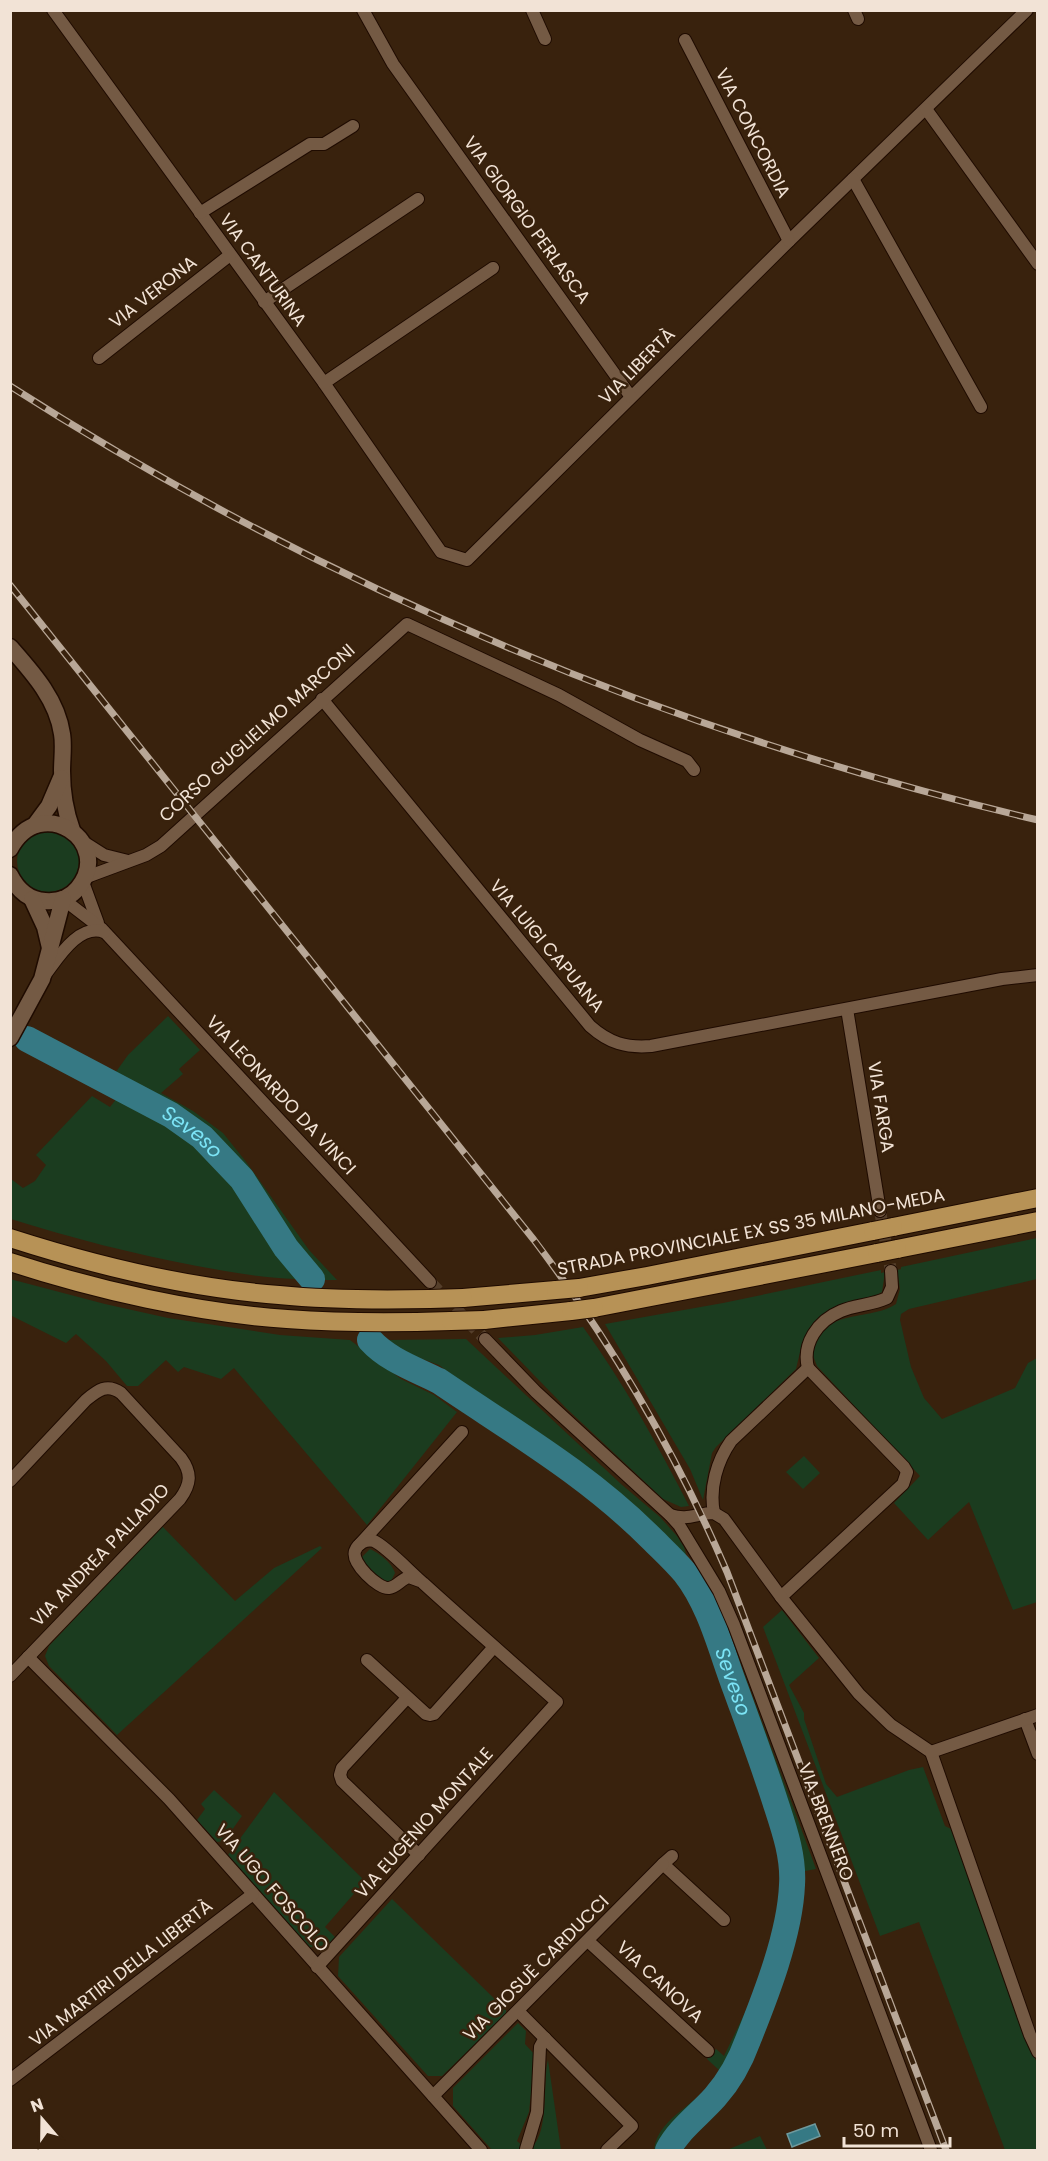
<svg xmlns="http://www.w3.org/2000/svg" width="1048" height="2161" viewBox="0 0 1048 2161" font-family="Poppins,sans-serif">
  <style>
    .green { fill: #1b3c1f }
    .water { fill: #367984; stroke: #6e999d; stroke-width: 1.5 }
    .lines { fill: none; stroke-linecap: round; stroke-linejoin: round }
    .river { stroke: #367984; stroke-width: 26 }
    .street-tunnel { stroke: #553f2b; stroke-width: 12; stroke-dasharray: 12 6; stroke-linecap: butt }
    .street-casing { stroke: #1f0b00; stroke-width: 14 }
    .secondary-casing { stroke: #1f0b00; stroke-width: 19 }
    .highway-casing { stroke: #1f0b00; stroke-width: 20 }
    .street { stroke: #745a44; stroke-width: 12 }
    .secondary { stroke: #745a44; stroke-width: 16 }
    .highway { stroke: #b79256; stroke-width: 18 }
    .rail-casing { stroke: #b8a797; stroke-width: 7 }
    .rail { stroke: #39220d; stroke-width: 4.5; stroke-dasharray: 14; stroke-linecap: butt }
    .highway-bridge-casing { stroke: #1f0b00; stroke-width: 20; stroke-linecap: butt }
    .highway-bridge { stroke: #b79256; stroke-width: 18 }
    .labels { text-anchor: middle; stroke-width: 5; stroke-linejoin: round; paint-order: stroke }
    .street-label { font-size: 18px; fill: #f2e3d6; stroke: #39220d }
    .water-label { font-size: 20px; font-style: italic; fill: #7ce4f6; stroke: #39220d }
  </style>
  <rect width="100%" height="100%" fill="#39220d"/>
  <g class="green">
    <circle cx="48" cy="861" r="31"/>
    <path d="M168,1016L200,1050L179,1069L183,1074L161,1093L193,1111L223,1133L247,1163L309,1250L337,1280H324C281,1238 257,1180 215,1138C187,1111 147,1094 113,1076L128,1055Z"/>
    <path d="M92,1096L110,1107L117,1098L127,1099L194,1139L227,1171L257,1211L296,1279C263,1278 229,1272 197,1266C133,1254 72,1238 11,1219V1179L23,1188L35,1181L46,1165L36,1155Z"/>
    <path d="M1037,1238V1279L909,1309L901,1314L900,1320L911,1367L924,1398L942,1419L1015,1388L1028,1363L1037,1358V1602L1013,1610L969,1502L928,1540L894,1503L920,1476L817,1366L812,1353C820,1307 869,1322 896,1304L900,1289L897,1270L901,1269V1267Z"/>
    <polygon points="881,1270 881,1273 885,1272 882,1292 808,1335 802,1344 796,1369 716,1447 712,1453 703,1500 690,1469 605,1324 723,1303"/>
    <polygon points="10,1279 105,1304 168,1318 280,1335 350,1340 401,1379 434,1395 457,1412 367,1525 234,1368 221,1379 184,1367 178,1372 166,1360 138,1386 127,1386 106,1361 76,1334 66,1343 12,1316 11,1318"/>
    <path d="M583,1327C624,1383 657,1444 689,1506L681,1507L663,1499L566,1408L498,1338L535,1335Z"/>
    <polygon points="466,1339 621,1484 660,1517 677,1536 684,1547 686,1554 682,1558 638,1514 595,1478 525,1427 489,1403 439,1365 403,1352 385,1340"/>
    <polygon points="804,1456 820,1473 803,1489 786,1472"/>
    <polygon points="162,1526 235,1601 274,1568 320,1546 322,1548 117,1735 49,1666 45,1656 49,1646"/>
    <path d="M370,1549C379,1553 392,1563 395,1573L391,1581C380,1583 365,1568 362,1557Z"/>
    <polygon points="720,1610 729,1633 816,1869 800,1872 793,1833"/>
    <polygon points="782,1610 819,1658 789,1685 804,1713 804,1719 826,1784 837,1797 909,1770 923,1767 945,1826 953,1830 1028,2043 1037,2063 1037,2150 1005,2150 919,1922 880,1936 763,1627"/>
    <polygon points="214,1790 242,1816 224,1841 217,1842 197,1820 205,1809 201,1804"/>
    <polygon points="274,1792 365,1881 325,1927 336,1938 325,1948 309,1947 228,1855"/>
    <polygon points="392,1899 506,2010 506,2014 442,2076 428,2076 338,1976 339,1957"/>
    <path d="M752,1998L749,2018L729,2065L707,2093L666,2132L654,2150C658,2114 706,2103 719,2070L707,2059L716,2049L724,2056Z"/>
    <path d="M518,2023L526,2031L525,2044L535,2055L529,2112L517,2141L526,2149C551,2144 542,2080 548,2060L561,2150H492L453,2106V2088Z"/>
    <polygon points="760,2136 767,2150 727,2150"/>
  </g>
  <polygon class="water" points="815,2124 820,2136 792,2147 787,2134"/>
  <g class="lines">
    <g class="river">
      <path id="s1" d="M27,1039L171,1115L202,1137L242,1179L286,1248L312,1279"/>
      <path id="s2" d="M370,1340C388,1360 415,1369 439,1381C514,1432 587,1474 652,1539C663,1550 675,1561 685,1573C711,1606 721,1651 736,1690C749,1726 762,1761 774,1798C783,1826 794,1855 792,1885C790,1934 766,1995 748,2040C740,2062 730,2080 715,2097C699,2115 679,2129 668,2150"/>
    </g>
    <g class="street-tunnel">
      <polyline points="880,1211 891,1271"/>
      <polyline points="430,1282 485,1339"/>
    </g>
    <defs>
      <g id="street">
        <polyline points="53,10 324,383 441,552 467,560 789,241 1027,10"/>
        <polyline points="363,10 393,64 631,397"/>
        <polyline points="532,10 545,39"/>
        <polyline points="854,10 858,19"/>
        <polyline points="685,40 789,241"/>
        <polyline points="926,109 1038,264"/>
        <polyline points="853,179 981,407"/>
        <polyline points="200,213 310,144 324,144 353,126"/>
        <polyline points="264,302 418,199"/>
        <polyline points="99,358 230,255"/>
        <polyline points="324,383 493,268"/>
        <path d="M322,699L590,1026C609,1043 626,1048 651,1046L1002,979L1038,975"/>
        <polyline points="82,841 104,855 128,861"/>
        <polyline points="84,878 146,855 161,846 407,624 559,695 640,740 687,761 694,770"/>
        <polyline points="83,882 98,923"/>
        <polyline points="63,899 102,929 430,1282"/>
        <path d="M45,975C58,958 79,923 104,932"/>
        <polyline points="847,1009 880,1211"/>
        <polyline points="485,1339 536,1392 670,1515 679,1525 719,1591 734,1625 931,2150"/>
        <path d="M808,1368C802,1344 817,1321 841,1311C855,1305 872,1305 887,1298L892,1287L891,1271"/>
        <path d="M10,1481L86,1400C98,1390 107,1383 121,1393L181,1458C192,1473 191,1484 180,1499L10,1676"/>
        <path d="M714,1513C709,1488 717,1461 731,1441L808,1368L904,1467L907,1472L903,1484L781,1597"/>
        <path d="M670,1515C689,1521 696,1513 714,1513L724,1519L781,1597L859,1694L891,1725L931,1752"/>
        <polyline points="360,1544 462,1432"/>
        <polyline points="28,1657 169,1799 481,2150"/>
        <polyline points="367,1660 426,1714 430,1715 434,1714 494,1647"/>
        <polyline points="407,1698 342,1768 340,1775 342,1781 419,1855"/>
        <polyline points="1025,1719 1038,1754"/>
        <polyline points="931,1752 1030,2035 1038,2052"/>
        <polyline points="931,1752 1038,1715"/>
        <polyline points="672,1856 663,1864 724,1920"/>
        <polyline points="588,1941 708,2051"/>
        <path d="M317,1967L557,1702C512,1662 467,1623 423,1583C411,1573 387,1547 374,1541C366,1539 358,1543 355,1551C351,1563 378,1589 389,1588C397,1587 401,1579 409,1577L420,1581"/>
        <polyline points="518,2011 632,2126 607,2150"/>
        <polyline points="10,2080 253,1894"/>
        <polyline points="433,2096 663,1864"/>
        <polyline points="526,2149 537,2112 540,2047 545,2038"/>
      </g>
      <g id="secondary">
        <path d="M10,647C32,672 57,699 62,734C64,745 62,759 62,771C62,792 65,811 72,830"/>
        <polyline points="35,825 49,806 61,778"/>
        <path d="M10,849C41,791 115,843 78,888C70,898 58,902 45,901C28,900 17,889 10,875"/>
        <polyline points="32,899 45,927 50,948"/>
        <polyline points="10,1038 42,979 63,899"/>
      </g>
      <g id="highway">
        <polyline points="893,1227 1038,1198"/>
        <path d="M10,1238C97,1266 188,1288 279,1295C329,1300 380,1300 430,1299"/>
        <polyline points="897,1249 1038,1221"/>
        <path d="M10,1262C96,1290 197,1313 287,1319C342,1323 397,1323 451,1321"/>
        <polyline points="579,1288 647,1276 873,1231"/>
        <polyline points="463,1298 556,1290"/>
        <polyline points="594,1308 877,1253"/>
        <polyline points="484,1320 571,1311"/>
      </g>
    </defs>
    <use href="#street" class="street-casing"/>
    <use href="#secondary" class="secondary-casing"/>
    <use href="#highway" class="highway-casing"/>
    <use href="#street" class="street"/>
    <use href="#secondary" class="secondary"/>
    <use href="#highway" class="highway"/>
    <defs>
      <g id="rail">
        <path d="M10,386C325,587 674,735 1038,820"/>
        <path d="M10,585L534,1240C612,1343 676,1453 727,1572L946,2150"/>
      </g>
    </defs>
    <use href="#rail" class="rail-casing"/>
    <use href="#rail" class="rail"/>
    <defs>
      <g id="highway-bridge">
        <polyline points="873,1231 893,1227"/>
        <polyline points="877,1253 897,1249"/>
        <polyline points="556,1290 579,1288"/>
        <polyline points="430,1299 463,1298"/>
        <polyline points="571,1311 594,1308"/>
        <polyline points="451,1321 484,1320"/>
      </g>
    </defs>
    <use href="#highway-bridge" class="highway-bridge-casing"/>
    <use href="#highway-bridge" class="highway-bridge"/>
  </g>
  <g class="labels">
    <g class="street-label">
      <text transform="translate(753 133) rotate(63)" y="6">VIA CONCORDIA</text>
      <text transform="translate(527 220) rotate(54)" y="6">VIA GIORGIO PERLASCA</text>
      <text transform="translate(263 270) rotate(54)" y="6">VIA CANTURINA</text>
      <text transform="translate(153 292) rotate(-38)" y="6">VIA VERONA</text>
      <text transform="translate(637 366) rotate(-45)" y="6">VIA LIBERTÀ</text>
      <text transform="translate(257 733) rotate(-42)" y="6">CORSO GUGLIELMO MARCONI</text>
      <text transform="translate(547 946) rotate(50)" y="6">VIA LUIGI CAPUANA</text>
      <text transform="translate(281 1095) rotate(47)" y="6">VIA LEONARDO DA VINCI</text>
      <text transform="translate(881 1107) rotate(81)" y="6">VIA FARGA</text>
      <text transform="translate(751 1232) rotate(-11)" y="6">STRADA PROVINCIALE EX SS 35 MILANO-MEDA</text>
      <text transform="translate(100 1555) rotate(-46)" y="6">VIA ANDREA PALLADIO</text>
      <text transform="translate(826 1822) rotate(69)" y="6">VIA BRENNERO</text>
      <text transform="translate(424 1823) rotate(-48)" y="6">VIA EUGENIO MONTALE</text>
      <text transform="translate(272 1888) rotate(49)" y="6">VIA UGO FOSCOLO</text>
      <text transform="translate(536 1968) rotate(-45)" y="6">VIA GIOSUÈ CARDUCCI</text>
      <text transform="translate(121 1973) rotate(-38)" y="6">VIA MARTIRI DELLA LIBERTÀ</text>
      <text transform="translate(660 1982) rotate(43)" y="6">VIA CANOVA</text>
    </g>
    <g class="water-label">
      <text dy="7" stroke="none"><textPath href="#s1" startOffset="190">Seveso</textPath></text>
      <text dy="7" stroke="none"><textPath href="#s2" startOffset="513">Seveso</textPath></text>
    </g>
  </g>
  <rect width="1048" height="2161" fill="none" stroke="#f2e3d6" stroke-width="24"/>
  <g transform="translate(42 2119) rotate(340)" stroke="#39220d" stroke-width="4.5" paint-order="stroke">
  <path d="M0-4.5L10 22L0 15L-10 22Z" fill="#f2e3d6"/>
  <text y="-9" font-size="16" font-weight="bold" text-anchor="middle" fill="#f2e3d6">N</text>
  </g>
  <path d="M844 2137v9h106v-9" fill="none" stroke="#f2e3d6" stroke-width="3"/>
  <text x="853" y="2137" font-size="18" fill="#f2e3d6" stroke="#39220d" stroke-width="4.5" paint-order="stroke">50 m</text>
</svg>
